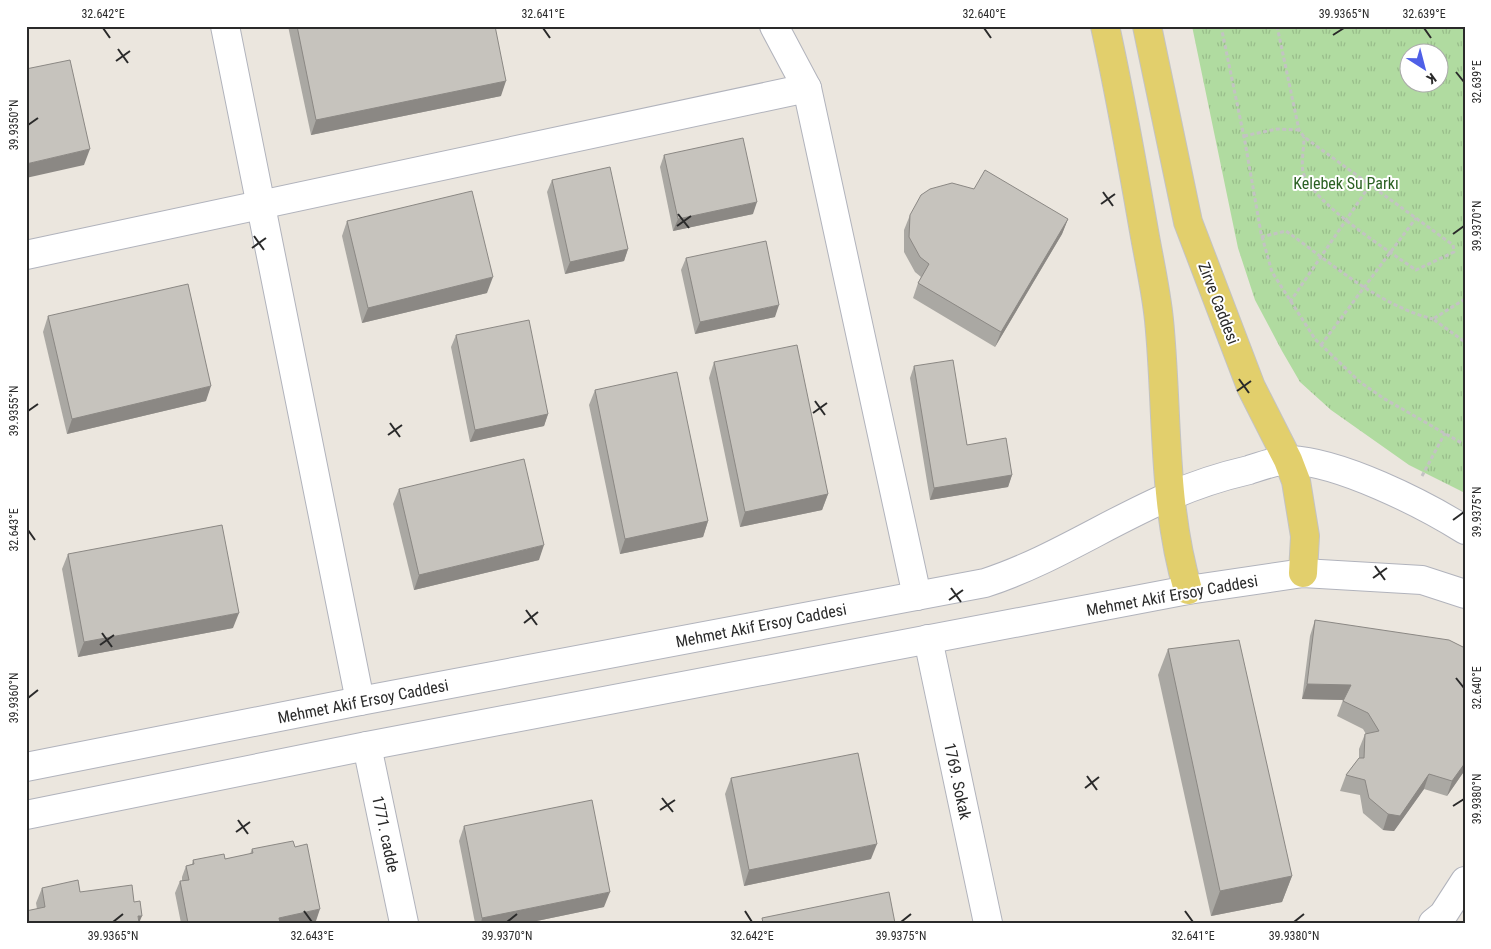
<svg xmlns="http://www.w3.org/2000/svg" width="1491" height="949" viewBox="0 0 1491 949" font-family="'Roboto Condensed',sans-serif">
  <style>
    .park { fill: url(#park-tufts); fill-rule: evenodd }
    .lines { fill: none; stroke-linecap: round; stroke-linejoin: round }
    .minor-casing { stroke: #b1b3bc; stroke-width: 30 }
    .major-casing { stroke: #c3c3c3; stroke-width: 30 }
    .path { stroke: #c3c3c3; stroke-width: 3; stroke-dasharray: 4 2.5; stroke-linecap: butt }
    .minor { stroke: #fff; stroke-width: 28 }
    .major { stroke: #e2cf6c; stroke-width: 28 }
    .wall { fill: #aaa8a3 }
    .shaded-wall { fill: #8b8884 }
    .building { fill: #c6c3bd; stroke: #8b8884 }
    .ticks { fill: none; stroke: #2a2a2a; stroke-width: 2 }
    .labels { text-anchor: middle; stroke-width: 4; stroke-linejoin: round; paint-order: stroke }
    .park-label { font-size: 16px; fill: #2a6022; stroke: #fff }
    .street-label { font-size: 16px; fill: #2a2a2a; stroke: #fff }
    .neatline { fill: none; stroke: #2a2a2a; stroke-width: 2 }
    .ticks-label { font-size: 12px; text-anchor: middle; fill: #2a2a2a }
  </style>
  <defs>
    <pattern id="park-tufts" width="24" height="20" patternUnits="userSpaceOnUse" patternTransform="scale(1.25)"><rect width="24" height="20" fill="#b0dba0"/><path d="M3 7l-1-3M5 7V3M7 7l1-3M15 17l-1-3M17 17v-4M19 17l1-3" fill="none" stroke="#98bc8a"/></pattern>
  </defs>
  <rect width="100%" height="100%" fill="#ebe6de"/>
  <path class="park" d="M1192,26H1465V493L1409,465L1331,410L1300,382L1282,351L1255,300L1238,248ZM1408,52H1438V82H1408Z"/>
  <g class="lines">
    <defs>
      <g id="minor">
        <polyline points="225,26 360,701"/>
        <polyline points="774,26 807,88"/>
        <polyline points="26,255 807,88 917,596"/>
        <polyline points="928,639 988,923"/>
        <polyline points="367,746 404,923"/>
        <path d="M26,767L360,701L985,583C1050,562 1107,523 1170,496C1195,485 1223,476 1249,470C1261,466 1277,460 1290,460C1340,462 1422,503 1465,530"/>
        <polyline points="26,815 367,746 1188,590 1303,573 1422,580 1465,594"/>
        <polyline points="1433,923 1443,915 1465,881"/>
      </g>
      <g id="major">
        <path d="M1105,26C1120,94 1132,162 1144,231C1149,260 1156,290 1159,320C1168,410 1162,503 1188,590"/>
        <polyline points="1147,26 1188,222 1251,387 1288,460 1296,481 1305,536 1303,573"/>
      </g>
    </defs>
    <use href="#minor" class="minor-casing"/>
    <use href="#major" class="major-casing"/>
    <g class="path">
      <polyline points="1221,26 1245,142 1261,233 1272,272 1315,339 1360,382 1383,398 1465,445"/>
      <path d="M1277,26L1299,130L1304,137L1453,245L1454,252L1416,270C1389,251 1312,203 1303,172C1301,162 1304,148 1304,137"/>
      <polyline points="1244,136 1277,129 1299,130"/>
      <path d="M1261,237L1286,231C1331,263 1378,305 1433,319"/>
      <polyline points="1465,299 1433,319 1465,342"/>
      <polyline points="1290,302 1370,185"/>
      <polyline points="1321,345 1416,218"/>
      <polyline points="1422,476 1445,433"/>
    </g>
    <use href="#minor" class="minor"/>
    <use href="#major" class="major"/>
  </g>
  <g class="wall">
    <polygon points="288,26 495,26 501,96 311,135"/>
    <polygon points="664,155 753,214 673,231 660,167"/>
    <polygon points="552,180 628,249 624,261 565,274 547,192"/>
    <polygon points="910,215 1068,219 1062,234 995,347 913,298 918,283 921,277 915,272 904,252 904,230"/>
    <polygon points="347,221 487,293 362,323 342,236"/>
    <polygon points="686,258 775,317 695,334 681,270"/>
    <polygon points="48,316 206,401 67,434 43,332"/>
    <polygon points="456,335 548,414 544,426 470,442 451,347"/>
    <polygon points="714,362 828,494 822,510 740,527 709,378"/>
    <polygon points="914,366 967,445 1012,475 1008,487 930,500 910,378"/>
    <polygon points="595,390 708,521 703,537 620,554 589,405"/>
    <polygon points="399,489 539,560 414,590 393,504"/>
    <polygon points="68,554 233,628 78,657 62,569"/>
    <polygon points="1315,620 1465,649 1465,770 1447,796 1424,789 1394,831 1383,830 1363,813 1360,795 1340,791 1346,775 1359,758 1359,749 1365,734 1366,734 1363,729 1337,716 1343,700 1302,699 1310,636"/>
    <polygon points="1168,649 1292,876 1282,902 1211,916 1158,675"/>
    <polygon points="731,778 871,859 744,886 725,794"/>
    <polygon points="464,826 604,907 527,923 475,923 459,841"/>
    <polygon points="252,849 316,921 308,923 181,923 175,893 180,881 182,881 182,877 186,866 192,864 193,860 225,859 250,854"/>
    <polygon points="42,888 80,892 134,902 139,923 26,923 26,911 37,909 36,903"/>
  </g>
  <g class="shaded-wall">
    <polygon points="506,81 501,96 311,135 316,120"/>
    <polygon points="90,149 84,165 26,178 26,164"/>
    <polygon points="757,202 753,214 673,231 678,219"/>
    <polygon points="1068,219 1062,234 995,347 1001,332"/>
    <polygon points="628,249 624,261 565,274 570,262"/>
    <polygon points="493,277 487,293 362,323 368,308"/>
    <polygon points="779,305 775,317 695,334 700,322"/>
    <polygon points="211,386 206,401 67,434 72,419"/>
    <polygon points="548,414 544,426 470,442 475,430"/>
    <polygon points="1012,475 1008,487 930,500 934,488"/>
    <polygon points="828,494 822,510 740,527 745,512"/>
    <polygon points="708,521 703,537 620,554 625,539"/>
    <polygon points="544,545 539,560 414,590 419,575"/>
    <polygon points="239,613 233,628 78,657 84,642"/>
    <polygon points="1307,684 1351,685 1346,700 1302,699"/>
    <polygon points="1465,763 1465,770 1447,796 1452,781"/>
    <polygon points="1429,774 1424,789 1394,831 1383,830 1388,814"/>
    <polygon points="877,844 871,859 744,886 749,870"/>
    <polygon points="1292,876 1282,902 1211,916 1220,891"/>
    <polygon points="610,892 604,907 527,923 481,923 482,918"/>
    <polygon points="320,909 316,921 308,923 278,923 279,918"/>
    <polygon points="138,916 142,916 139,923"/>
  </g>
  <g class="building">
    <polygon points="297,26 495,26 506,81 316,120"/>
    <polygon points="70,60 90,149 26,164 26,69"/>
    <polygon points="743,138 757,202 678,219 664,155"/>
    <polygon points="610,167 628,249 570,262 552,180"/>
    <polygon points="985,170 1068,219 1001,332 918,283 929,264 920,257 909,237 910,215 921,195 930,189 952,183 974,189"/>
    <polygon points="472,191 493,277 368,308 347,221"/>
    <polygon points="766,241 779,305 700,322 686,258"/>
    <polygon points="188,284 211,386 72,419 48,316"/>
    <polygon points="529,320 548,414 475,430 456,335"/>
    <polygon points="797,345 828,494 745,512 714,362"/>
    <polygon points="953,360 967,445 1006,438 1012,475 934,488 914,366"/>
    <polygon points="677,372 708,521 625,539 595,390"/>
    <polygon points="524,459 544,545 419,575 399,489"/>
    <polygon points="222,525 239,613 84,642 68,554"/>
    <polygon points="1315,620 1449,640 1463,647 1465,649 1465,763 1452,781 1429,774 1400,816 1388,814 1369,798 1365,780 1346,775 1359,758 1364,758 1365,734 1379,731 1368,713 1343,701 1351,685 1307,684"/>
    <polygon points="1239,640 1292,876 1220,891 1168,649"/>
    <polygon points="858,753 877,844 749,870 731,778"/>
    <polygon points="592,800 610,892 482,918 464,826"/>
    <polygon points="293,841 295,847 307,844 320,909 279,918 280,923 188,923 180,881 189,880 186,866 194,864 193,860 224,854 225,859 253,853 252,849"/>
    <polygon points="78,880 80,892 132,885 134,902 140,901 142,916 138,916 139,923 28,923 26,911 45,907 42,888"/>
    <polygon points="889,892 895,923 763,923 762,918"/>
  </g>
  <path class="ticks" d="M103,28L110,38M543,28L550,38M984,28L991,38M1424,28L1431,38M1333,35L1344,28M118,49L128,63M116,61L130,51M1456,72L1464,82M28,125L38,118M1103,192L1113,206M1101,204L1115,194M678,214L689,228M677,226L691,216M1453,234L1464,226M254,236L264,250M252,248L266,238M1239,379L1249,393M1237,391L1251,381M815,401L825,415M28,411L38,404M813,413L827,403M390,423L400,437M388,435L402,425M1453,520L1464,512M28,530L35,540M1375,566L1385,580M1373,578L1387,568M951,588L961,602M949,600L963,590M526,610L537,625M524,623L538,612M102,633L112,647M100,645L114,635M1456,678L1464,688M28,698L38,690M1087,776L1097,790M1085,788L1099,777M662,798L673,812M1453,806L1464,799M660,810L675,800M238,820L248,834M236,832L250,822M304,911L312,922M745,911L752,922M1185,911L1193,922M113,922L123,914M507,922L517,914M901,922L911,914M1294,922L1304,914"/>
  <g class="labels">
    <g class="park-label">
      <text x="1346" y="189">Kelebek Su Parkı</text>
    </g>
    <g class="street-label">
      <text transform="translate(1219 303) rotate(69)" y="6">Zirve Caddesi</text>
      <text transform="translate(1172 595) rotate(-10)" y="6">Mehmet Akif Ersoy Caddesi</text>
      <text transform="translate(761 625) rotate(-11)" y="6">Mehmet Akif Ersoy Caddesi</text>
      <text transform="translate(363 701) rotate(-11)" y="6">Mehmet Akif Ersoy Caddesi</text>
      <text transform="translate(958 781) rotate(78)" y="6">1769. Sokak</text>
      <text transform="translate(386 834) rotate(78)" y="6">1771. cadde</text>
    </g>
  </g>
  <rect width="1491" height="949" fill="none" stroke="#ffffff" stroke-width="55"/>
  <g transform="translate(1424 68) rotate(144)"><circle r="24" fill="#ffffff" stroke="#aaaaaa"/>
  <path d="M0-4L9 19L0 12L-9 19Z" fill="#4f60e7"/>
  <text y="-8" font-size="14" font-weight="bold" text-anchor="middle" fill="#2a2a2a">K</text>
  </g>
  <rect x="28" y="28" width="1436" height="894" class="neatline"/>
  <g class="ticks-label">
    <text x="103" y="18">32.642°E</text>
    <text x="543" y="18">32.641°E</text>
    <text x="984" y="18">32.640°E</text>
    <text x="1344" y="18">39.9365°N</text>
    <text x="1424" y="18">32.639°E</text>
    <text transform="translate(1477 82) rotate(-90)" y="4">32.639°E</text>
    <text transform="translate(14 125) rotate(-90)" y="4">39.9350°N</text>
    <text transform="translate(1477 226) rotate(-90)" y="4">39.9370°N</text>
    <text transform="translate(14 411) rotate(-90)" y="4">39.9355°N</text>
    <text transform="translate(1477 512) rotate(-90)" y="4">39.9375°N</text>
    <text transform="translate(14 530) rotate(-90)" y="4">32.643°E</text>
    <text transform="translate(1477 688) rotate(-90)" y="4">32.640°E</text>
    <text transform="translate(14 698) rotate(-90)" y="4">39.9360°N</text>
    <text transform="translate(1477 799) rotate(-90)" y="4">39.9380°N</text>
    <text x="113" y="940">39.9365°N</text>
    <text x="312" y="940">32.643°E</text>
    <text x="507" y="940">39.9370°N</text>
    <text x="752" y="940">32.642°E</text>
    <text x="901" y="940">39.9375°N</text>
    <text x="1193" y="940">32.641°E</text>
    <text x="1294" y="940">39.9380°N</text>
  </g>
</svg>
